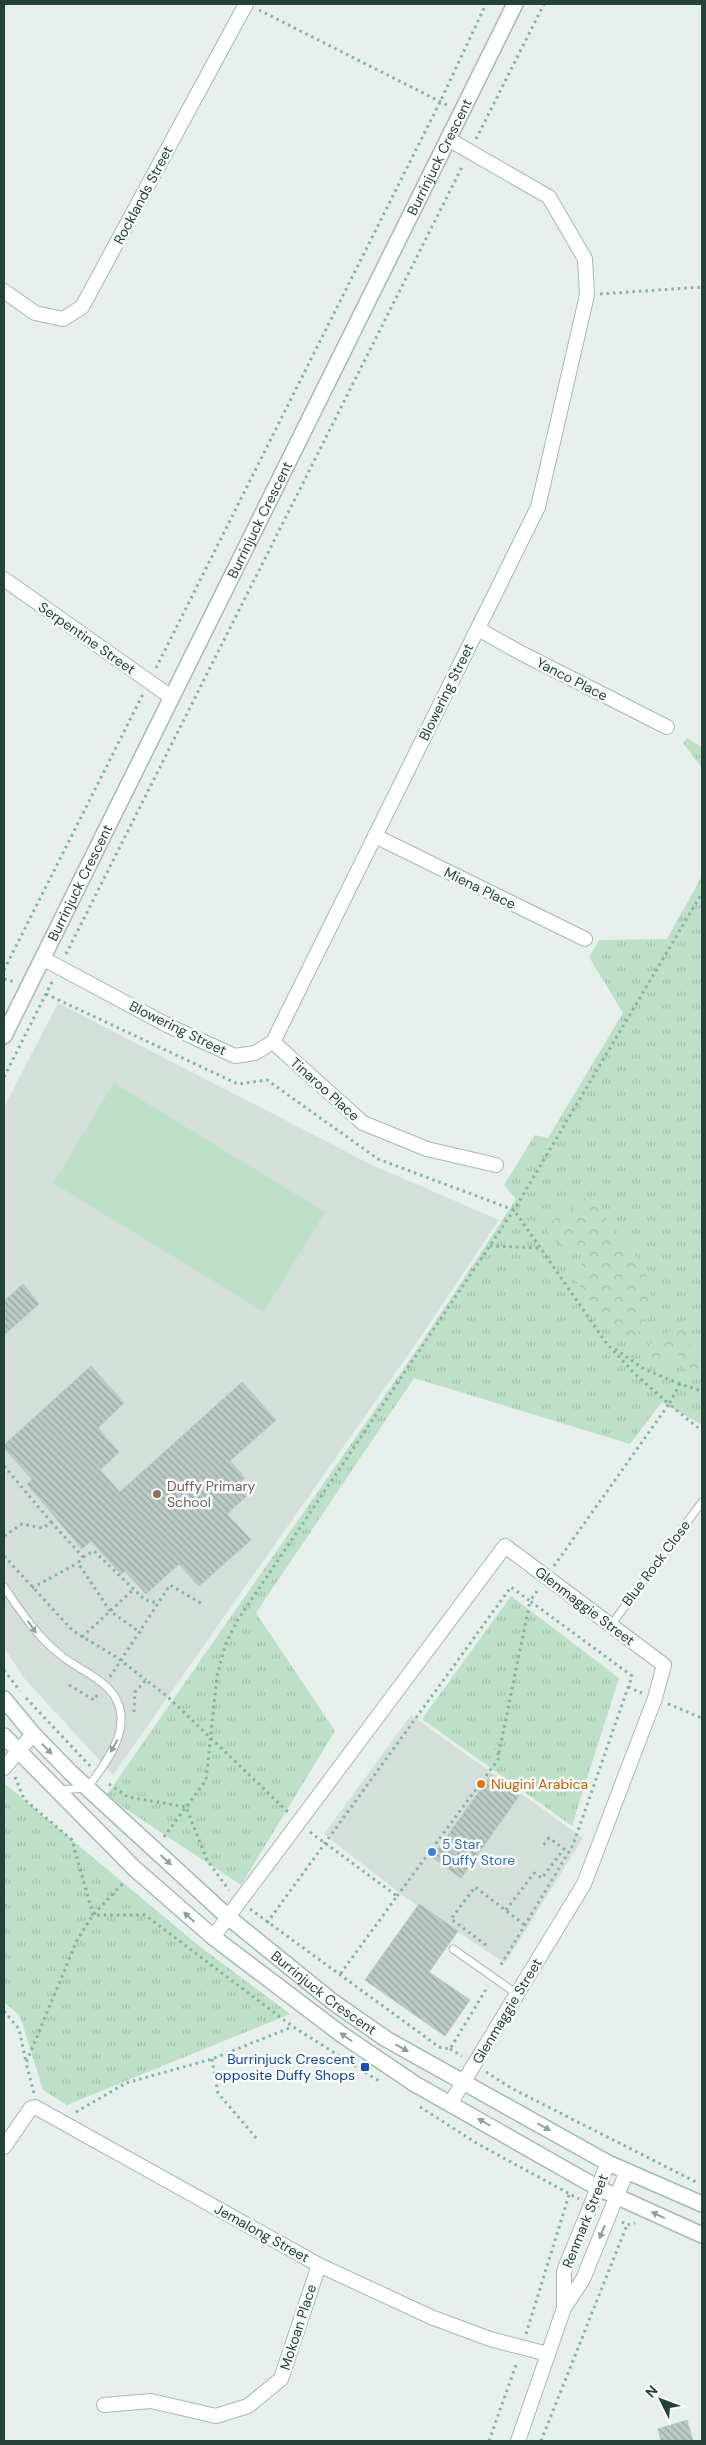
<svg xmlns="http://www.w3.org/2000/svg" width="706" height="2445" viewBox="0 0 706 2445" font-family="'DM Sans',sans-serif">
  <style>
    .built { fill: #d4dfda }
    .grass { fill: url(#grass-tufts) }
    .forest { fill: url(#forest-crowns) }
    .pitch { fill: #bfe0c8 }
    .building { fill: url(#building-back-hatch); stroke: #b8c9c2 }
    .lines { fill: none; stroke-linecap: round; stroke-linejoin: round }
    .lane-casing { stroke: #a8b8b2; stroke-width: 9 }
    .street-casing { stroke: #a8b8b2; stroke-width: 16 }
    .secondary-casing { stroke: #a4bbb3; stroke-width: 18 }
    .path { stroke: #86b3a5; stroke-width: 3; stroke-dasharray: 2.5 4; stroke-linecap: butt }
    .lane { stroke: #fff; stroke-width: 7 }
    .street { stroke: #fff; stroke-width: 14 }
    .secondary { stroke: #fff; stroke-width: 15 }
    .oneway { fill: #92a09c }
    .education-dot { fill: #8d6e63; stroke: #f7fbf9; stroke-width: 2 }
    .food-dot { fill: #e8710a; stroke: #f7fbf9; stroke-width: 2 }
    .shop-dot { fill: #3f7fe0; stroke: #f7fbf9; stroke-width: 2 }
    .transit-dot { fill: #1a4fb4; stroke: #f7fbf9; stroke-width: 2 }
    .labels { text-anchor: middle; stroke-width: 5; stroke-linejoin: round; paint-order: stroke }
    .street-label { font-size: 14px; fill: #24423a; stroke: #f7fbf9 }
    .education-label { font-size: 14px; fill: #785e54; stroke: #f7fbf9; text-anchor: start }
    .food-label { font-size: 14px; fill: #c56008; stroke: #f7fbf9; text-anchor: start }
    .shop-label { font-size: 14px; fill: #366cbe; stroke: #f7fbf9; text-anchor: start }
    .transit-label { font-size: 14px; fill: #164399; stroke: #f7fbf9; text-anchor: end }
  </style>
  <defs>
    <pattern id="grass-tufts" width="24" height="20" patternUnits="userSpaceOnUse" patternTransform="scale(1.25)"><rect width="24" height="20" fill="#bfe0c8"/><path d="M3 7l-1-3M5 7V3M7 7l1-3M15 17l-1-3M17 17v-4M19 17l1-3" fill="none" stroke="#a4c1ad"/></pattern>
    <pattern id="forest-crowns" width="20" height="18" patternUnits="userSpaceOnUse" patternTransform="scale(1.25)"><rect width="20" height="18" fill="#bfe0c8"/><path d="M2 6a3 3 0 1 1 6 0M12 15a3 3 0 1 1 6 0" fill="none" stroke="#a4c1ad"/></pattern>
    <pattern id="building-back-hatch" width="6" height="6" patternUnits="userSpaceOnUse" patternTransform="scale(1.25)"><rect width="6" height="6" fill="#bbcac4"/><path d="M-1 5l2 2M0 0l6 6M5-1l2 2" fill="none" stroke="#98a6a0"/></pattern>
  </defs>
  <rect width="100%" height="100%" fill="#e6efeb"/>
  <g class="built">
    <polygon points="58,1003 372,1165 499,1220 417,1342 113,1775 24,1678 4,1647 4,1107"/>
    <polygon points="411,1715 583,1838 505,1963 405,1897 324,1834"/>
  </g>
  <g class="grass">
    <polygon points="687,738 702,747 702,768 683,743"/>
    <polygon points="702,876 702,1425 662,1402 630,1444 414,1378 256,1613 335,1731 241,1885 106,1796 420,1345 516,1199 504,1185 535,1135 548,1138 623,1013 589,957 599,940 667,939"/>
    <polygon points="511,1596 619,1678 572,1826 422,1719"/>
    <polygon points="5,1784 199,1946 290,2014 67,2105 43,2090 20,2016 4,2002"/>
  </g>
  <g class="forest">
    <path d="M586,1197C617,1231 682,1291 635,1336H617L574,1279L584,1259V1248C560,1246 557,1247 545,1226Z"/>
    <polygon points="676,1327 692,1334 690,1348 702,1353 702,1374 686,1372 679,1355 652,1363 649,1345"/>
  </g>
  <polygon class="pitch" points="114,1083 325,1212 264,1312 53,1183"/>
  <g class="building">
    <polygon points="23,1284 39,1304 4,1335 4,1301"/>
    <polygon points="91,1366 124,1403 98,1428 119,1452 100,1470 120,1492 242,1382 276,1420 230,1461 245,1478 240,1482 250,1493 227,1514 251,1540 199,1586 179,1564 146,1594 125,1571 121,1574 91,1541 82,1549 27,1484 32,1479 4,1448 4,1445"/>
    <polygon points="491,1775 519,1796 461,1878 432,1857"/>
    <polygon points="419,1904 458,1931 429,1972 470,2000 445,2036 365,1980"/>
    <polygon points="687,2420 693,2441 661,2441 658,2429"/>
  </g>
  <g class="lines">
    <defs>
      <g id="lane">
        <path d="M4,1587C20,1610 35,1634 57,1652C70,1664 87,1671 101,1682C142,1714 112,1756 87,1788L59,1790"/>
        <polyline points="611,1625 702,1502"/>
        <polyline points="453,1949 517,1994"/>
      </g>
      <g id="street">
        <polyline points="4,291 35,313 63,319 82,307 246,4"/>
        <polyline points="4,579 171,697"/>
        <polyline points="478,629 521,653 667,727"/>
        <polyline points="375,836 585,939"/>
        <polyline points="42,958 169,1026 235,1056 255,1053 273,1042 538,507 587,295 585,259 549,197 448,139"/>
        <polyline points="273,1042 363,1123 427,1149 496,1165"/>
        <polyline points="4,1768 33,1734"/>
        <polyline points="213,1937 505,1546 664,1665 655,1698 584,1884 450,2104"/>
        <polyline points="4,2147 31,2108 35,2107 319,2265 431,2317 490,2339 548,2354"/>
        <polyline points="564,2308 564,2271 608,2163"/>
        <polyline points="104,2405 151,2401 216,2416 248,2406 281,2379 319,2265"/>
        <polyline points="518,2441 564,2308 583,2279 627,2171"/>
      </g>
      <g id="secondary">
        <path id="s1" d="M4,1036L515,4"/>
        <path id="s2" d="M4,1699L33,1734L71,1773L228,1917L333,2002L386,2039L608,2163L702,2204"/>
        <polyline points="4,1736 135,1869 213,1937 341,2034 415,2084 598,2188 702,2235"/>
      </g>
    </defs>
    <use href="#lane" class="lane-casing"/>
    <use href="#street" class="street-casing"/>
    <use href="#secondary" class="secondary-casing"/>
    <g class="path">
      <polyline points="259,10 447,105"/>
      <polyline points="476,139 544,4"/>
      <polyline points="600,294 702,287"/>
      <polyline points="156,668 440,102 486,4"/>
      <polyline points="66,954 463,165"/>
      <polyline points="4,970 143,694"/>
      <polyline points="4,979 15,982"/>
      <polyline points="46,994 238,1084 267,1080 378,1159 514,1210 607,1344 635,1374 669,1404 680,1384 702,1391"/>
      <polyline points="4,1077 53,980"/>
      <polyline points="490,1246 541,1248"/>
      <polyline points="615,1349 644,1369 680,1384"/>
      <polyline points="4,1466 51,1522 43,1528 22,1524 4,1536"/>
      <polyline points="51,1522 83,1557 78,1563 110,1611 141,1633"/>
      <polyline points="4,1556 73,1631 118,1658 146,1680"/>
      <polyline points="83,1557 94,1551 145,1600 158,1603"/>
      <polyline points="554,1566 669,1404 702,1431"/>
      <polyline points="32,1588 78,1563"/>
      <polyline points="82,1637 134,1589"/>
      <polyline points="4,1670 20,1691"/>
      <polyline points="110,1677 170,1585 204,1605"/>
      <polyline points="69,1685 94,1700 98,1694"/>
      <polyline points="628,1687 642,1693"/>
      <polyline points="26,1698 90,1766"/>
      <polyline points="668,1704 702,1718"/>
      <polyline points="134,1712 135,1692 146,1680 167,1696 289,1813"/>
      <polyline points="499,1753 530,1601 632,1676 573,1845 499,1968"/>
      <polyline points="15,1777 24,1799 72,1840 93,1915 145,1915 292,2026 379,2081"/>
      <polyline points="109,1784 128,1797 186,1807 207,1860 229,1890"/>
      <polyline points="310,1832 397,1896 339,1976"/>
      <polyline points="164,1837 206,1780 217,1676 226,1643 237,1621 514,1210 702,893"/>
      <polyline points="397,1896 500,1757 495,1749"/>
      <polyline points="250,1909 439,2047 450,2049 488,1986"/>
      <polyline points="506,1910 534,1873 542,1878 564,1849 549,1838 541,1848"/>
      <polyline points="267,1923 511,1587 530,1601 538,1590"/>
      <polyline points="486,1945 451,1919 475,1887 525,1925"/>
      <polyline points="4,2011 19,2029 26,2062"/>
      <polyline points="450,2049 462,2056"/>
      <polyline points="212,2059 218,2093 257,2139"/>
      <polyline points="486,2072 513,2089 698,2183"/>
      <polyline points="34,2093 26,2063 77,1940 93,1915 125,1881"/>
      <polyline points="420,2107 478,2144 579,2199"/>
      <polyline points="76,2112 126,2083 212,2059 292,2027"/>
      <polyline points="622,2222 627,2225 635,2223"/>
      <polyline points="526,2334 569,2195"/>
      <polyline points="489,2441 517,2362"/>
      <polyline points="541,2441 627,2225"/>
    </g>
    <use href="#lane" class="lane"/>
    <use href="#street" class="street"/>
    <use href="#secondary" class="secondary"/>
  </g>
  <defs><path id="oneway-solid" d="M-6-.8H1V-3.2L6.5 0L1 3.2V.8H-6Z" transform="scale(1.25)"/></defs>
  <g class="oneway">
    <use href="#oneway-solid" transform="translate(32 1627) rotate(55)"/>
    <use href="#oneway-solid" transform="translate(114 1746) rotate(119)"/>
    <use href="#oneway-solid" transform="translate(47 1749) rotate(46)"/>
    <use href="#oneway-solid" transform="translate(166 1860) rotate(43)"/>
    <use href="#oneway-solid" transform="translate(189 1917) rotate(-138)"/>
    <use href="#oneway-solid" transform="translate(346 2037) rotate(-145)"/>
    <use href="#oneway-solid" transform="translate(402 2048) rotate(29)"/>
    <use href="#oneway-solid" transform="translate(484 2122) rotate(-150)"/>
    <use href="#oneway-solid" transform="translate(544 2127) rotate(30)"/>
    <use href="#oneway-solid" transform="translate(658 2215) rotate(-155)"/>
    <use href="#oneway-solid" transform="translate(602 2232) rotate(112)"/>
  </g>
  <circle class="education-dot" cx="157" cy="1494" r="5"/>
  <circle class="food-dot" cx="481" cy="1784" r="5"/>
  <circle class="shop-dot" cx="432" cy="1852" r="5"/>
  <rect class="transit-dot" x="360" y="2062" width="10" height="10" rx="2.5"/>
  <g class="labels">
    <g class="street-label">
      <text dy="5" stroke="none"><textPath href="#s1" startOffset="981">Burrinjuck Crescent</textPath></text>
      <text transform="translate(143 195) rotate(-62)" y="5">Rocklands Street</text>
      <text dy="5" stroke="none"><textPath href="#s1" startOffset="576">Burrinjuck Crescent</textPath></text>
      <text transform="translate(87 638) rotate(35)" y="5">Serpentine Street</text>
      <text transform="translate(572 679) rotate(27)" y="5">Yanco Place</text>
      <text transform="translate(446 692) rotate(-64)" y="5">Blowering Street</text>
      <text dy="5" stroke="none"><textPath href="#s1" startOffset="171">Burrinjuck Crescent</textPath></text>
      <text transform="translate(480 888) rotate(26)" y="5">Miena Place</text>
      <text transform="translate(178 1028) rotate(26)" y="5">Blowering Street</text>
      <text transform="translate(325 1089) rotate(42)" y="5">Tinaroo Place</text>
      <text transform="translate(656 1563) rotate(-53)" y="5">Blue Rock Close</text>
      <text transform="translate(585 1606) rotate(37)" y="5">Glenmaggie Street</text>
      <text dy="5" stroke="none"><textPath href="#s2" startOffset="435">Burrinjuck Crescent</textPath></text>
      <text transform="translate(507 2011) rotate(-59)" y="5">Glenmaggie Street</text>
      <text transform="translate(585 2221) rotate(-68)" y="5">Renmark Street</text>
      <text transform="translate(262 2233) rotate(29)" y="5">Jemalong Street</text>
      <text transform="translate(298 2327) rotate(-72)" y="5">Mokoan Place</text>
    </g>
    <g class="education-label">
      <text x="167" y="1491">Duffy Primary<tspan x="167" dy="16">School</tspan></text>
    </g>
    <g class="food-label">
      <text x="491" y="1789">Niugini Arabica</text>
    </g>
    <g class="shop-label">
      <text x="442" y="1849">5 Star<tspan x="442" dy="16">Duffy Store</tspan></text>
    </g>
    <g class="transit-label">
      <text x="355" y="2064">Burrinjuck Crescent<tspan x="355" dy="16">opposite Duffy Shops</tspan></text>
    </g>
  </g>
  <rect width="706" height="2445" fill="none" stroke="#24423a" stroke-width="10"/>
  <g transform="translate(661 2400) rotate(312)" stroke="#f7fbf9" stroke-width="4" paint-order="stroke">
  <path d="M0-4L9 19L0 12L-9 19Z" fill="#24423a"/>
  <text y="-8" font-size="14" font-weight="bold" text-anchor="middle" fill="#24423a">N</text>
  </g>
</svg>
